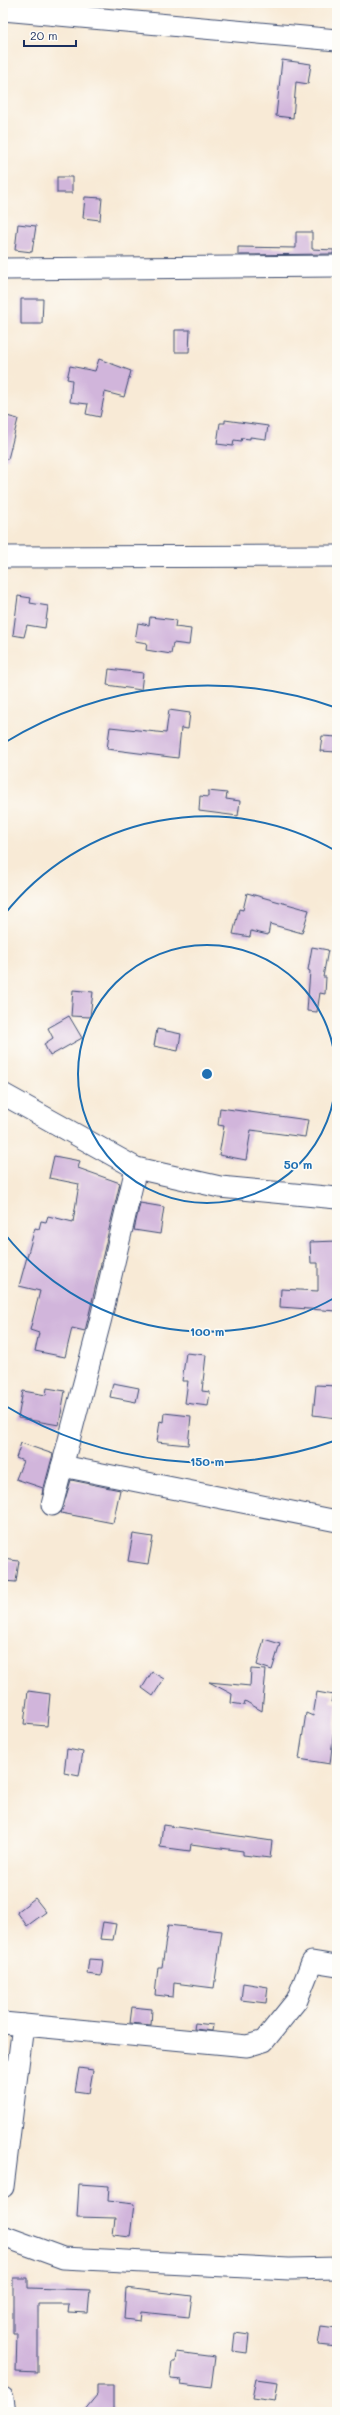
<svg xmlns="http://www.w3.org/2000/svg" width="340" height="2415" viewBox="0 0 340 2415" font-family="Mali,sans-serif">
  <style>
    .building { fill: #d1b5db }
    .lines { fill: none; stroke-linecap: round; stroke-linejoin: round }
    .minor-casing { stroke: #3c4b70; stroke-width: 23 }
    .minor { stroke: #fff; stroke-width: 21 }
    .ring { fill: none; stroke: #1f6fb2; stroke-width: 2 }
    .centre { fill: #1f6fb2; stroke: #fdfcf7; stroke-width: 2 }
    .ring-label { font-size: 12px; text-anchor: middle; font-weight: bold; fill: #1f6fb2; stroke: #fdfcf7; stroke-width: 3; stroke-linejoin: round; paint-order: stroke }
  </style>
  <rect width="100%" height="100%" fill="#fdfcf7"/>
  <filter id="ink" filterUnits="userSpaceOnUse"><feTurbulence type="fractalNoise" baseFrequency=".025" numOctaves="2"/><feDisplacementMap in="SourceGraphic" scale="8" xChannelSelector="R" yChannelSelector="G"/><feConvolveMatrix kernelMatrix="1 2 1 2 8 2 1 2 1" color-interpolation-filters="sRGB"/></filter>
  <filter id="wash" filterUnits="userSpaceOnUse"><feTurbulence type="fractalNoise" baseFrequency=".012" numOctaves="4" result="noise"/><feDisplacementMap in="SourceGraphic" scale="16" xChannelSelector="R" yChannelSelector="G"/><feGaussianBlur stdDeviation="0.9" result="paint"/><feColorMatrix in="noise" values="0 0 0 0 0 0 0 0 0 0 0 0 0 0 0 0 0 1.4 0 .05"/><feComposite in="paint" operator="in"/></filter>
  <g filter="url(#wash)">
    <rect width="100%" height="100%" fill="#f8ead6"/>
    <g id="blocks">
      <g class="building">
        <polygon points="282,60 311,64 308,84 296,82 293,118 276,116"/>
        <rect x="57" y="177" width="15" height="16"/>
        <polygon points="85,197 102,198 100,220 83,218"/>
        <polygon points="18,224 36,226 32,252 15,250"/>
        <polygon points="296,232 312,232 312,249 334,250 333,254 238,255 238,247 296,248"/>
        <polygon points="21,299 43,299 42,324 21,324"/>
        <polygon points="175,330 190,330 189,352 175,352"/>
        <polygon points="99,359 131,371 124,397 105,392 100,417 86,414 88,404 70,402 72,380 67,379 70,366 95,371"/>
        <polygon points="3,415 18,419 8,459 3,459"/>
        <polygon points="225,420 268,426 266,439 250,437 250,439 242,438 241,441 234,440 233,446 217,444 220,423 225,423"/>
        <polygon points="18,596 31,598 30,603 48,606 45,628 27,625 24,637 13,635"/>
        <polygon points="150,617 176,620 175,627 191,629 189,645 173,643 171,654 146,650 147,643 135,641 138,623 149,625"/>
        <polygon points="109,669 143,673 141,690 107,685"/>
        <polygon points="169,710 190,713 188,729 181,728 178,758 107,749 110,727 166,733"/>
        <polygon points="322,736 337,737 337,752 320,751"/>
        <polygon points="208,791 227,793 226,799 240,801 238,816 199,811 200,796 208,797"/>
        <polygon points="247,893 309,910 302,933 270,924 268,935 251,931 250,937 233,934 239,909 243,910"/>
        <polygon points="312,947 328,950 323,977 326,977 325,994 320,993 317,1012 307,1011 310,971 308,970"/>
        <polygon points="73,990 93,992 90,1017 71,1016"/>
        <polygon points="69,1016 82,1038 50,1056 44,1044 53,1038 48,1028"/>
        <polygon points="157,1029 181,1034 178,1051 154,1046"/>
        <polygon points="220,1108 308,1120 305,1137 251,1130 246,1160 219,1155 224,1126 218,1125"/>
        <polygon points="54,1156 80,1161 78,1168 120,1183 85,1331 72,1328 65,1357 35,1351 39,1333 30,1330 40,1291 19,1286 35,1228 39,1229 41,1221 46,1222 48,1216 73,1222 79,1184 49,1178"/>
        <polygon points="140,1203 164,1207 160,1234 134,1230"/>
        <polygon points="337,1241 337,1311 280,1307 281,1289 318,1291 318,1263 311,1263 310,1242"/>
        <polygon points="186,1353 206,1355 202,1391 210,1392 208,1406 185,1403 188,1381 182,1381"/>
        <polygon points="113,1383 139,1388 136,1402 110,1397"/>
        <polygon points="316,1385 337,1386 337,1418 313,1415"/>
        <polygon points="47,1388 65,1391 59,1425 18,1418 23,1391 46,1395"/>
        <polygon points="164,1413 191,1416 188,1445 157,1442 160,1421 163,1422"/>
        <polygon points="21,1443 53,1454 42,1495 43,1488 16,1479 23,1461 16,1458"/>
        <polygon points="71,1480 120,1490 113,1523 61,1513"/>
        <polygon points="133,1534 153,1537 148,1564 128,1561"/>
        <polygon points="3,1559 19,1561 16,1582 3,1581"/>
        <polygon points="264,1639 280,1644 272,1670 257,1665"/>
        <polygon points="251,1669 266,1670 262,1711 245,1701 244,1705 231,1703 232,1694 209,1682 250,1686"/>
        <polygon points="152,1672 164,1679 153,1696 142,1688"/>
        <polygon points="28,1691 50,1694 47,1726 24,1724"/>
        <polygon points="317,1692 333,1695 331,1702 337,1703 330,1764 299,1759 306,1713 313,1716"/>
        <polygon points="67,1749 83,1752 79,1776 64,1773"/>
        <polygon points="163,1825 272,1841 270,1858 243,1855 243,1851 191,1844 190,1851 160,1847"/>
        <polygon points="35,1898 46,1912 27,1926 17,1912"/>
        <polygon points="103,1922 116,1924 113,1940 100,1939"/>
        <polygon points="168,1925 222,1931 214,1988 174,1983 173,1997 155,1995 158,1967 162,1967"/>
        <polygon points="89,1959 103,1960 101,1976 87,1974"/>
        <polygon points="243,1983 268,1987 266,2003 241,2000"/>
        <polygon points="132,2007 152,2009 151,2025 130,2023"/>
        <polygon points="195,2023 213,2025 212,2031 194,2029"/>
        <polygon points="79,2068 93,2070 89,2093 75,2091"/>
        <polygon points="79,2184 109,2186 108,2201 134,2204 130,2237 113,2235 115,2218 77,2217"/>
        <polygon points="13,2278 28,2278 28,2288 90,2290 88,2313 68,2312 69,2304 38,2304 38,2373 16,2372 17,2333 13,2333"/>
        <polygon points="126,2288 192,2296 189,2317 141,2312 140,2321 124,2319"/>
        <polygon points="321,2326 337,2328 337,2347 318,2345"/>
        <polygon points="235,2333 249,2335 247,2353 233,2351"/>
        <polygon points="176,2352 215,2357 211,2388 181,2384 182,2380 170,2379 172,2361 175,2361"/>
        <polygon points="256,2379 278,2382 275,2401 252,2398"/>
        <polygon points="97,2385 113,2385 113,2412 83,2412 97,2395"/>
      </g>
    </g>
  </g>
  <g filter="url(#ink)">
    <use href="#blocks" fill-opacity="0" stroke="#3c4b70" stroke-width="1"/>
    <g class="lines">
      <defs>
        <g id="minor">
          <polyline points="3,10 337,40"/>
          <polyline points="3,269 337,266"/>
          <polyline points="3,557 337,556"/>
          <polyline points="3,1094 136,1168 220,1187 337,1198"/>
          <polyline points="62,1466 337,1521"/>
          <polyline points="52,1505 101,1318 136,1168"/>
          <polyline points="3,2023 247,2046 264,2041 297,2000 312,1962 337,1966"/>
          <polyline points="3,2187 23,2025"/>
          <polyline points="3,2236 63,2258 289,2269 337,2268"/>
          <polyline points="3,2398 5,2412"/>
        </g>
      </defs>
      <use href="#minor" class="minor-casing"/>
      <use href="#minor" class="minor"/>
    </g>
  </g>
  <g class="ring">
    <circle cx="207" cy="1074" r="129"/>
    <path d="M336 1297A258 258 0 0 1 4 1233M4 915A258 258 0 0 1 336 851"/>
    <path d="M337 1440A388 388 0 0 1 4 1405M4 743A388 388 0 0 1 337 708"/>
  </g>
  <circle cx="207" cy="1074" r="6" class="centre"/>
  <g class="ring-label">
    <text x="298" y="1169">50 m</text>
    <text x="207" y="1336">100 m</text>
    <text x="207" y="1466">150 m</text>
  </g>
  <rect width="340" height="2415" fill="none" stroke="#fdfcf7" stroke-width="16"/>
  <path d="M24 40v6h52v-6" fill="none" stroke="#1b2f5e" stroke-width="2"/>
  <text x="30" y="40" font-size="12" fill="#1b2f5e" stroke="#fdfcf7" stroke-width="3" paint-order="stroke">20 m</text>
</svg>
